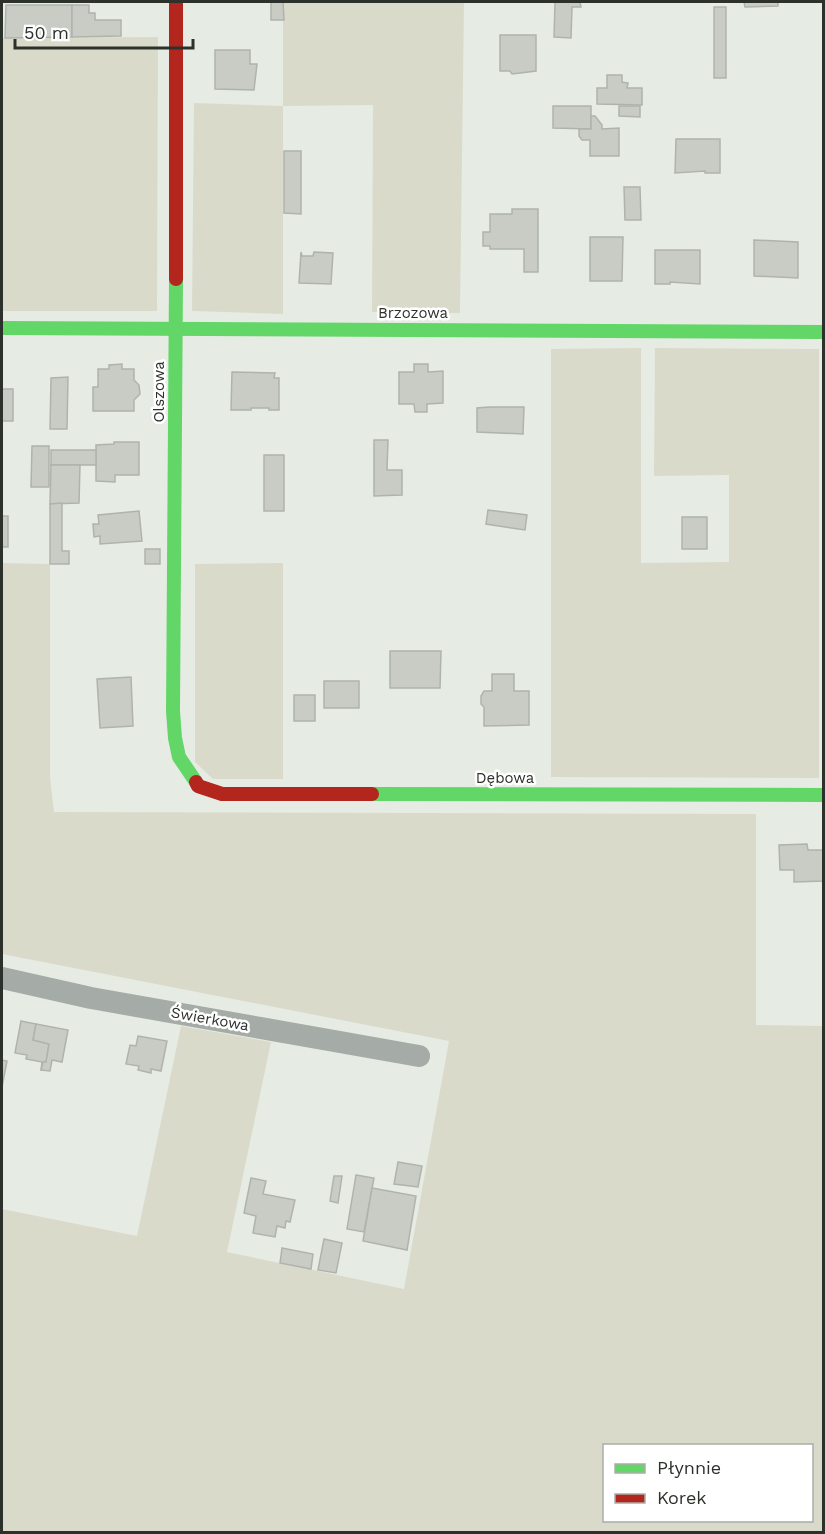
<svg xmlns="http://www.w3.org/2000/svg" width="825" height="1534" viewBox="0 0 825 1534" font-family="'Work Sans',sans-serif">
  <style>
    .green { fill: #dadaca; fill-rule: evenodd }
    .building { fill: #c8ccc5; stroke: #b0b3ad; stroke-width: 1.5 }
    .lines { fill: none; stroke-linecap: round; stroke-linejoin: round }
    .street { stroke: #a5aba6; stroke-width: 22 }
    .fast { stroke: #63d668; stroke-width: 14 }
    .jam { stroke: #b3261e; stroke-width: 14 }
    .labels { text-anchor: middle; stroke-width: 5; stroke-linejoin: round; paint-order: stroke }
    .street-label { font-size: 15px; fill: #2d312b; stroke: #fff }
  </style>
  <rect width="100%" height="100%" fill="#e6ece4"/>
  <g class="green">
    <polygon points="283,2 464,2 460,313 372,312 373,105 283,106 283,314 192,311 194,103 283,106"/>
    <polygon points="158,37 157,311 2,311 2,38"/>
    <polygon points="641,348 641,563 729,562 729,475 654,476 655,348 819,349 819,778 551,777 551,349"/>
    <path d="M2,563L50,564V777L54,812L756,814V1025L823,1026V1532H2V1209L137,1236L181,1026L271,1042L227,1252L404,1289L449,1041L2,954ZM604,1446H812V1520H604Z"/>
    <polygon points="283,563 283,779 213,779 195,762 195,564"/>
  </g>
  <g class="building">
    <polygon points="271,2 283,2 284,20 271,20"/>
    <polygon points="555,2 580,2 581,7 572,7 571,38 554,37"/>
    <polygon points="744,2 778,2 778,6 745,7"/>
    <polygon points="6,5 72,5 72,37 5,38"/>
    <polygon points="72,5 89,5 89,13 95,13 95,20 121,20 121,36 72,37"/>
    <rect x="714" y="7" width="12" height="71"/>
    <polygon points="500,35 536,35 536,71 512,74 510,71 500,71"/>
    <polygon points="215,50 250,50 250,64 257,64 254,90 215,89"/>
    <polygon points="607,75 622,75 622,82 628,83 627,88 642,88 642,105 597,104 597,88 607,88"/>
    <polygon points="553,106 591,106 591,129 553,128"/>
    <polygon points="619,106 640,106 640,117 619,116"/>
    <polygon points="591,116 595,116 602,125 602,129 619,128 619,156 590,156 590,140 582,140 579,136 579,129 591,129"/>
    <polygon points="676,139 720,139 720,173 705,173 705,171 675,173"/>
    <polygon points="284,151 301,151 301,214 284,213"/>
    <polygon points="624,187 640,187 641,220 625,220"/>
    <polygon points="512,209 538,209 538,272 524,272 524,249 490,249 490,246 483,246 483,232 490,232 490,214 512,214"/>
    <polygon points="590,237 623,237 622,281 590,281"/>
    <polygon points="754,240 798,242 798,278 754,276"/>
    <polygon points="655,250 700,250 700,284 670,282 670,284 655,284"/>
    <polygon points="301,252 302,256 313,256 314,252 333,253 331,284 299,283"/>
    <polygon points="122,364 122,369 134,369 134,380 139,385 140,394 134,400 134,411 93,411 93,387 98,387 98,369 109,369 109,365"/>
    <polygon points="414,364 428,364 428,372 443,371 443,403 427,404 427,412 415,412 414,404 399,404 399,372 414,372"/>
    <polygon points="232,372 275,373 274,378 279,378 279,410 269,410 269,408 251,408 251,410 231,410"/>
    <polygon points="68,377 67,429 50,429 51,378"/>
    <rect x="2" y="389" width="11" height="32"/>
    <polygon points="490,407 524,407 523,434 477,432 477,408"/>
    <polygon points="374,440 388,440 387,470 402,470 402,495 374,496"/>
    <polygon points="114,442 139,442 139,475 115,475 115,482 96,481 96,445 114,444"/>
    <polygon points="32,446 49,446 49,487 31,487"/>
    <rect x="51" y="450" width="45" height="15"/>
    <rect x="264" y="455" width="20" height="56"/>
    <polygon points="51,465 80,465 79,503 50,504"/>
    <polygon points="62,503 62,551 69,551 69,564 50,564 50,504"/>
    <polygon points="488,510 527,515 525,530 486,524"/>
    <polygon points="139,511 142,541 100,544 100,536 94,537 93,524 99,524 98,515"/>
    <rect x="2" y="516" width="6" height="31"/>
    <rect x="682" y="517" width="25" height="32"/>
    <rect x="145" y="549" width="15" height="15"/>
    <polygon points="390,651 441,651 440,688 390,688"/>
    <polygon points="492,674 514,674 514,691 529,691 529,725 484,726 484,707 481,704 481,696 484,691 492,691"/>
    <polygon points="131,677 133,726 100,728 97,679"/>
    <rect x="324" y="681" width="35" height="27"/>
    <rect x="294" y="695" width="21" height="26"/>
    <polygon points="807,844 808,850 824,850 824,881 794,882 794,870 780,870 779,845"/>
    <polygon points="21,1021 36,1024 33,1040 49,1044 46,1062 43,1062 41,1070 42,1062 26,1059 27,1055 15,1053"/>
    <polygon points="36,1024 68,1030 62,1062 52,1060 50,1071 41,1070 43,1062 46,1062 49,1044 33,1040"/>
    <polygon points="138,1036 167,1041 161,1071 151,1069 151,1073 138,1070 139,1066 126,1064 130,1045 136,1046"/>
    <polygon points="2,1060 7,1061 2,1087"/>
    <polygon points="398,1162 422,1166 418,1187 394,1184"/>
    <polygon points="356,1175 374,1178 364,1232 347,1229"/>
    <polygon points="334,1176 342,1176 338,1203 330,1201"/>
    <polygon points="251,1178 266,1181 263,1194 295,1200 290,1222 286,1221 285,1228 277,1226 275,1237 253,1233 256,1216 244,1213"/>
    <polygon points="372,1188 416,1196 407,1250 363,1241"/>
    <polygon points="324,1239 342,1243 336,1273 318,1270"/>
    <polygon points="282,1248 313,1254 311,1269 280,1263"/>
  </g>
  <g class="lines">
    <polyline class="street" points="2,978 91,998 419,1056"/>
    <g class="fast">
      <polyline points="176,279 173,711 175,738 179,757 196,782"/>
      <polyline points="2,328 824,332"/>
      <polyline points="372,794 824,795"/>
    </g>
    <g class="jam">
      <polyline points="176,2 176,279"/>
      <polyline points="196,782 198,786 222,794 372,794"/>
    </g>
  </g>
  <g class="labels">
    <g class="street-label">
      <text x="413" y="318">Brzozowa</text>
      <text transform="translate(159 392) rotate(-90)" y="5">Olszowa</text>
      <text x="505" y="783">Dębowa</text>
      <text transform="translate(210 1019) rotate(10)" y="5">Świerkowa</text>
    </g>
  </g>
  <rect width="825" height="1534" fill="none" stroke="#2d312b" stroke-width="6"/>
  <rect x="603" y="1444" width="210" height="78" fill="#ffffff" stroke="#abadaa" stroke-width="1.5"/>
  <rect x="615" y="1464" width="30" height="9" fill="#63d668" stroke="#abadaa" stroke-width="1.5"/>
  <text x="657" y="1474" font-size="18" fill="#2d312b">Płynnie</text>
  <rect x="615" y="1494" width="30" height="9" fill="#b3261e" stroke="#abadaa" stroke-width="1.5"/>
  <text x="657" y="1504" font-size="18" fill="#2d312b">Korek</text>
  <path d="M15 39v9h178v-9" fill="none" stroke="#2d312b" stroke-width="3"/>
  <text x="24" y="39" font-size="18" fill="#2d312b" stroke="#ffffff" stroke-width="4.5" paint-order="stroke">50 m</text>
</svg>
